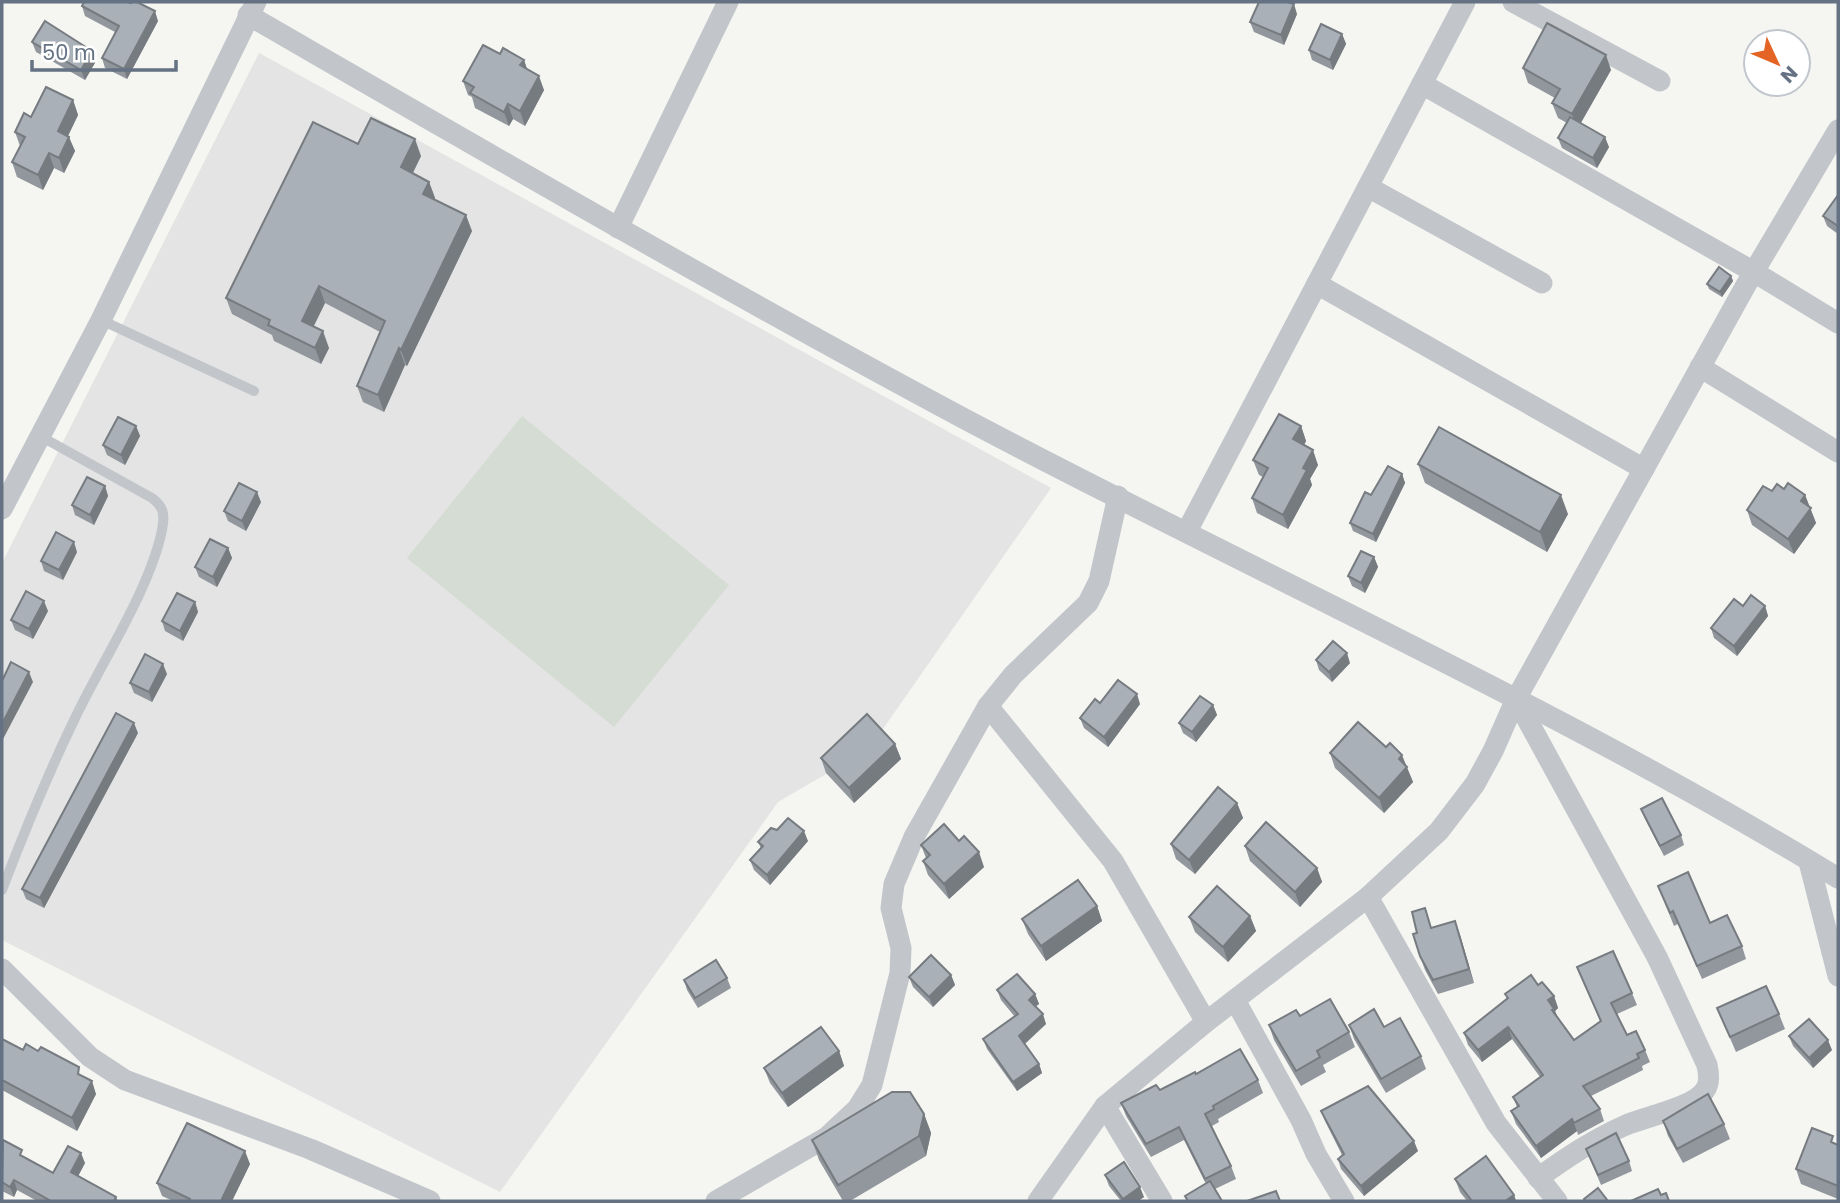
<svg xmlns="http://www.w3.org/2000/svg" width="1840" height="1203" viewBox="0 0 1840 1203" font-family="Poppins,sans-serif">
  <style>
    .built { fill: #e3e4e3 }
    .green { fill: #d5dcd3 }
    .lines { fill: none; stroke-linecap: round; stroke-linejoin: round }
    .lane { stroke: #c2c5c9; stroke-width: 10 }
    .street { stroke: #c2c5c9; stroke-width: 21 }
    .wall { fill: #91979d }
    .shaded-wall { fill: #767b80 }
    .building { fill: #a9b0b7; stroke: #767b80; stroke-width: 2 }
  </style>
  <rect width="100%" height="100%" fill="#f5f5f2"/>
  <polygon class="built" points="259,53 1051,488 869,749 778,802 500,1192 2,940 2,563"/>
  <polygon class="green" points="522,416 729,585 614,727 407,558"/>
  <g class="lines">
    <g class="lane">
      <polyline points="101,320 254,391"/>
      <path d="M2,890C26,827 52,764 82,704C108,652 151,585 162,530C165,515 164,507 152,498L40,436"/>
    </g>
    <g class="street">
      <polyline points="1513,2 1660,81"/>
      <path d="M248,15C484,151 720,288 961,417C1253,572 1556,706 1838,878"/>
      <polyline points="1422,84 1754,272 1838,323"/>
      <polyline points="1368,187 1542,283"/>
      <polyline points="618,228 728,2"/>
      <polyline points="1317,284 1644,469"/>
      <polyline points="1700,367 1838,452"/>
      <polyline points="2,509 101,320 256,2"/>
      <polyline points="1187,531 1465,2"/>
      <path d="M1516,699L1657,957L1707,1065C1710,1079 1710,1089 1697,1098C1682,1109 1646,1117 1626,1125C1594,1139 1566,1158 1538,1178"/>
      <polyline points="988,706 1113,861 1206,1022"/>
      <polyline points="1809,862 1838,976"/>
      <polyline points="1368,897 1496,1123 1557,1201"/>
      <polyline points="2,969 90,1057 125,1080 310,1149 430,1201"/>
      <polyline points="1235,1000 1301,1120 1316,1154 1344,1201"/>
      <polyline points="1105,1106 1162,1201"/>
      <polyline points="716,1201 827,1137 857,1109 872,1085 900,973 901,948 891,908 894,884 914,837 988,706 1013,675 1088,603 1099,581 1118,496"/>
      <polyline points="1038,1201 1105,1106 1206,1022 1368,897 1439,831 1475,784 1493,751 1516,699 1746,285 1838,130"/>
    </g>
  </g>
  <g class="wall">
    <polygon points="82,6 158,21 127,79 105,68 102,58 115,32 85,16"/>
    <polygon points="1297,14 1284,45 1254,32 1250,22"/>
    <polygon points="1342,34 1346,44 1333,70 1312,60 1309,50"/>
    <polygon points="32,42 96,61 85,80 36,52"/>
    <polygon points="500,54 524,60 527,69 544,90 525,126 513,119 509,126 475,108 472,97 468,95 463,81"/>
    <polygon points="1523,68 1611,70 1581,123 1609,147 1597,168 1562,148 1558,138 1567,123 1558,118 1552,103 1555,98 1528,83"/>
    <polygon points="73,100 78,115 68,136 75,151 64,173 54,168 43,190 17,177 12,162 20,146 15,132 31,117"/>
    <polygon points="358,144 421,156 413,173 429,182 435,198 434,200 472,231 407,366 405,365 384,412 363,402 357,386 380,332 325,303 313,327 329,348 321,364 274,341 272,335 232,314 226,298"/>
    <polygon points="1838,195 1838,234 1827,226 1823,216"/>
    <polygon points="1731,276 1733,281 1722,297 1709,289 1707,284"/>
    <polygon points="136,426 140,436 125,465 107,455 103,445"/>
    <polygon points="1301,426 1306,441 1304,445 1318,465 1310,479 1312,485 1288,529 1257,513 1252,498 1263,477 1259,475 1253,460"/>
    <polygon points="1418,464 1568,514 1547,552 1425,483"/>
    <polygon points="1402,474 1405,483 1376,542 1353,531 1350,523 1371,495"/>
    <polygon points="105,486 108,496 94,525 75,515 72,505"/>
    <polygon points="1784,489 1805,495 1816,523 1794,554 1752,525 1747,510 1772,491"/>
    <polygon points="261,502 246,531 228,521 224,511"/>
    <polygon points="228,548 232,558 217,587 199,577 195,567"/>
    <polygon points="77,552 63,580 44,571 41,561"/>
    <polygon points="1374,557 1378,567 1365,593 1352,586 1348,576"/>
    <polygon points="195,602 198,612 183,641 165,631 162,621"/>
    <polygon points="1743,606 1765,606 1768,616 1737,656 1714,638 1711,628"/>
    <polygon points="48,611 33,639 15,630 11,620"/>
    <polygon points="1316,660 1350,663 1332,682 1319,670"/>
    <polygon points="167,674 152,702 134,693 130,683"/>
    <polygon points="1100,703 1140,704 1108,747 1084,728 1080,718"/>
    <polygon points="1213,705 1217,715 1196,742 1183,733 1179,723"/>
    <polygon points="138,733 44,908 26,899 22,889"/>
    <polygon points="895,744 901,759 854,803 826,773 821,758"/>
    <polygon points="1330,753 1406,766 1413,782 1384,813 1335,768"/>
    <polygon points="1237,803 1243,818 1195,874 1176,859 1171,844"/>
    <polygon points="1641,809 1681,835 1684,845 1664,856 1645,819"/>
    <polygon points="808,841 770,885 754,870 750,860 761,848 758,842"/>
    <polygon points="959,841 984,867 949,899 928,875 923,861 926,858 921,845"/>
    <polygon points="1245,846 1317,868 1322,882 1300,907 1250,861"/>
    <polygon points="1658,886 1742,946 1746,959 1702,979 1678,924 1674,926"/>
    <polygon points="1097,906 1102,921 1046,961 1028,934 1022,919"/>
    <polygon points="1250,916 1256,931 1228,962 1195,932 1189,917"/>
    <polygon points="1432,928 1460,935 1474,983 1438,994 1425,970 1420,956"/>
    <polygon points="1577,967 1632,993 1637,1005 1617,1014 1627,1035 1645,1050 1650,1062 1642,1066 1643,1070 1591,1096 1600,1109 1604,1121 1578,1135 1577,1131 1541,1158 1516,1124 1511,1111 1517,1107 1513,1097 1540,1077 1512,1039 1482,1062 1468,1045 1464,1033 1507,999 1505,994 1538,985 1554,996 1558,1008 1555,1011 1558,1018 1574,1040 1600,1021"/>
    <polygon points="951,975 955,985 933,1007 913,987 909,977"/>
    <polygon points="727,978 731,988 698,1008 687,990 684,980"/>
    <polygon points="997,990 1035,994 1039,1004 1035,1007 1046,1024 1025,1044 1039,1064 1042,1073 1017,1091 987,1049 983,1039 1015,1017 1001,1000"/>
    <polygon points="1717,1008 1779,1014 1785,1029 1736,1052"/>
    <polygon points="1300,1016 1349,1032 1355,1047 1323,1065 1326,1072 1301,1086 1274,1040 1269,1025"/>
    <polygon points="1349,1025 1384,1027 1421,1056 1426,1069 1386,1093 1354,1039"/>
    <polygon points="1789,1036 1832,1050 1813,1068 1793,1046"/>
    <polygon points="2,1039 23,1050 82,1076 96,1094 77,1131 2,1090"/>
    <polygon points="839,1051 844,1066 788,1107 770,1083 764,1068"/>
    <polygon points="1196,1074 1258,1080 1263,1093 1218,1119 1219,1122 1212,1126 1231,1166 1236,1179 1215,1189 1222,1201 1187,1201 1185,1196 1206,1184 1184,1140 1151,1157 1126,1116 1121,1103 1160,1090"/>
    <polygon points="1321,1111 1418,1151 1364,1196 1341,1169 1338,1159 1342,1155 1325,1121"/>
    <polygon points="924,1114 931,1133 926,1156 850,1201 843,1201 819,1160 812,1140"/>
    <polygon points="1663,1121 1724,1124 1730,1139 1683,1163 1668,1136"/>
    <polygon points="2,1141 25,1158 53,1173 85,1163 78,1176 116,1197 118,1201 37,1201 17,1190 14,1197 2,1191"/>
    <polygon points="1836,1144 1838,1145 1838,1199 1801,1184 1796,1169"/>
    <polygon points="1586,1149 1629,1161 1632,1171 1601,1185"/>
    <polygon points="250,1164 232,1201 173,1201 162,1196 157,1183"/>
    <polygon points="1105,1175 1144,1197 1138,1201 1121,1201 1109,1186"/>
    <polygon points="1455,1179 1514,1195 1516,1201 1467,1201 1460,1192"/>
  </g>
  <g class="shaded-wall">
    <polygon points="1294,4 1297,14 1284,45 1281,35"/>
    <polygon points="155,11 158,21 127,79 124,69"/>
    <polygon points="1342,34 1346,44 1333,70 1330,60"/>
    <polygon points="92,51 96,61 85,80 81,70"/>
    <polygon points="1606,55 1611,70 1577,129 1572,114"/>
    <polygon points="524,60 529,75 520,65"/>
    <polygon points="539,76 544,90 525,126 520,111"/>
    <polygon points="73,100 78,115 63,146 58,131"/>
    <polygon points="508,104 513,119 509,126 504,112"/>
    <polygon points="69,137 75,151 64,173 59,158"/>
    <polygon points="1605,137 1609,147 1597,168 1593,158"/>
    <polygon points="415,139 421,156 407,184 401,167"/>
    <polygon points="49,153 54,168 43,190 38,175"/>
    <polygon points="429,182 435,198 429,211 423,194"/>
    <polygon points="466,215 472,231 407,366 401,350"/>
    <polygon points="1731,276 1733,281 1722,297 1720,292"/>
    <polygon points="319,286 325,303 308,338 302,321"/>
    <polygon points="323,331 329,348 321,364 315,348"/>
    <polygon points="399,348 405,365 384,412 378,395"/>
    <polygon points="136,426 140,436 125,465 121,455"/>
    <polygon points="1301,426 1306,441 1299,454 1293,439"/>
    <polygon points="1313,450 1318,465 1310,479 1312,485 1288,529 1283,515 1303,468"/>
    <polygon points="1402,474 1405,483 1376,542 1373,534"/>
    <polygon points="105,486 108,496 94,525 90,515"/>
    <polygon points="257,492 261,502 246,531 242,521"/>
    <polygon points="1561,495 1568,514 1547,552 1540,532"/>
    <polygon points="1805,495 1816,523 1794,554 1788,539 1801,501"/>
    <polygon points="74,542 77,552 63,580 59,570"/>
    <polygon points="228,548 232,558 217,587 213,577"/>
    <polygon points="1374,557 1378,567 1365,593 1361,583"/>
    <polygon points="44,601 48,611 33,639 29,629"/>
    <polygon points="195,602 198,612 183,641 180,631"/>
    <polygon points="1765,606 1768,616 1737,656 1734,646"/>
    <polygon points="1347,653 1350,663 1332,682 1329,672"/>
    <polygon points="163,664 167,674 152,702 149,692"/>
    <polygon points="29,672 33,682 2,741 2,724"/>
    <polygon points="1137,694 1140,704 1108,747 1104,737"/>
    <polygon points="1213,705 1217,715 1196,742 1192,732"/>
    <polygon points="134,723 138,733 44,908 40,898"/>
    <polygon points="895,744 901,759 854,803 849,788"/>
    <polygon points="1402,755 1413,782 1384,813 1379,798 1399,759"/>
    <polygon points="1237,803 1243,818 1195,874 1189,860"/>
    <polygon points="804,831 808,841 770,885 767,875"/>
    <polygon points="979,852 984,867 949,899 944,884"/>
    <polygon points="1317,868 1322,882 1300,907 1295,892"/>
    <polygon points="1097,906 1102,921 1046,961 1041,946"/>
    <polygon points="1250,916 1256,931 1228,962 1223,947"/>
    <polygon points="1455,921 1460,935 1474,983 1469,969"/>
    <polygon points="951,975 955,985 933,1007 929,997"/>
    <polygon points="1035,994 1039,1004 1032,1009 1029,1000"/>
    <polygon points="1554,996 1558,1008 1555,1011 1559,1021 1557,1023 1548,1000"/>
    <polygon points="1043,1014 1046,1024 1023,1045 1019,1036"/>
    <polygon points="1508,1027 1512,1039 1482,1062 1478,1050"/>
    <polygon points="1828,1040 1832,1050 1813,1068 1809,1058"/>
    <polygon points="839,1051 844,1066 788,1107 782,1093"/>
    <polygon points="1039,1064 1042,1073 1017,1091 1013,1082"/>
    <polygon points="92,1081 96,1094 77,1131 72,1118"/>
    <polygon points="924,1114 931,1133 926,1156 919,1136"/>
    <polygon points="1572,1119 1577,1131 1541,1158 1536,1146"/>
    <polygon points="1414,1141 1418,1151 1364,1196 1361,1186"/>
    <polygon points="245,1151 250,1164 232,1201 221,1201"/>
    <polygon points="81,1153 85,1163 75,1182 71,1172"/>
    <polygon points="14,1180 17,1190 14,1197 10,1187"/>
    <polygon points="1140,1187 1144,1197 1138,1201 1124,1201 1123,1199"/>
    <polygon points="1514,1195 1516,1201 1507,1201 1507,1200"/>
  </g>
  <g class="building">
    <polygon points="84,2 128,2 131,3 132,2 137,2 155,11 124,69 102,58 119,26 82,6"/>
    <polygon points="1259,2 1287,2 1294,4 1281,35 1250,22"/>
    <polygon points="45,21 92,51 81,70 32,42"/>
    <polygon points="1547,23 1606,55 1572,114 1552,103 1560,89 1523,68"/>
    <polygon points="1321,24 1342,34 1330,60 1309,50"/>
    <polygon points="483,45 500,54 503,48 524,60 520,65 539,76 520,111 508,104 504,112 470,93 474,87 463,81"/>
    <polygon points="46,87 73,100 58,131 69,137 59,158 49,153 38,175 12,162 25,137 15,132 24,113 31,117"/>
    <polygon points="1570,117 1605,137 1593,158 1558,138"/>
    <polygon points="371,118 415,139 401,167 429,182 423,194 466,215 401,350 399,348 378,395 357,386 385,321 319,286 302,321 323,331 315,348 268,325 270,320 226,298 313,122 358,144"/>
    <polygon points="1838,195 1838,226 1823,216"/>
    <polygon points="1719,267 1731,276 1720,292 1707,284"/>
    <polygon points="1279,414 1301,426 1293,439 1313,450 1303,468 1307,470 1283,515 1252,498 1268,468 1253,460"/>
    <polygon points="118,417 136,426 121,455 103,445"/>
    <polygon points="1439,427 1561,495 1540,532 1418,464"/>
    <polygon points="1388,466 1402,474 1373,534 1350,523 1365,492 1371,495"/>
    <polygon points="87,477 105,486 90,515 72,505"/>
    <polygon points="239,483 257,492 242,521 224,511"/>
    <polygon points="1788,483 1805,495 1801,501 1811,508 1788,539 1747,510 1763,486 1772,491 1777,484 1784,489"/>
    <polygon points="56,532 74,542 59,570 41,561"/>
    <polygon points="210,539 228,548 213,577 195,567"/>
    <polygon points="1361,551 1374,557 1361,583 1348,576"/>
    <polygon points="26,591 44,601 29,629 11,620"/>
    <polygon points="177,593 195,602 180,631 162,621"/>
    <polygon points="1751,595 1765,606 1734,646 1711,628 1734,599 1743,606"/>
    <polygon points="1333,641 1347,653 1329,672 1316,660"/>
    <polygon points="145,654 163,664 149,692 130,683"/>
    <polygon points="11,662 29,672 2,724 2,681"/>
    <polygon points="1118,680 1137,694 1104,737 1080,718 1095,699 1100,703"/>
    <polygon points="1200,696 1213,705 1192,732 1179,723"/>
    <polygon points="116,713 134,723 40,898 22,889"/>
    <polygon points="867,714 895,744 849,788 821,758"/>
    <polygon points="1358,722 1386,747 1390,743 1402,755 1399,759 1407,767 1379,798 1330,753"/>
    <polygon points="1218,787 1237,803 1189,860 1171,844"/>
    <polygon points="1662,798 1681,835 1660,846 1641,809"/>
    <polygon points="788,818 804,831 767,875 750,860 763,846 758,842 771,828 777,830"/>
    <polygon points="1266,822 1317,868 1295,892 1245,846"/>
    <polygon points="944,824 959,841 964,836 979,852 944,884 923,861 930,855 921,845"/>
    <polygon points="1688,872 1710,923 1727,915 1742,946 1697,966 1673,911 1670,913 1658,886"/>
    <polygon points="1078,880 1097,906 1041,946 1022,919"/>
    <polygon points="1217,886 1250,916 1223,947 1189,917"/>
    <polygon points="1425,908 1431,928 1455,921 1469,969 1433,980 1420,956 1413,934 1417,933 1412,912"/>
    <polygon points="1613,951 1632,993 1611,1003 1627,1035 1636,1031 1645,1050 1637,1054 1639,1058 1583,1086 1600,1109 1574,1123 1572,1119 1536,1146 1511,1111 1519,1106 1513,1097 1543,1075 1508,1027 1478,1050 1464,1033 1508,998 1505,994 1531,975 1538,985 1542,982 1554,996 1548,1000 1554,1009 1552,1010 1574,1040 1601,1021 1577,967"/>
    <polygon points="931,955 951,975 929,997 909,977"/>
    <polygon points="716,960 727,978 695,998 684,980"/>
    <polygon points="1017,974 1035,994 1029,1000 1043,1014 1019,1036 1039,1064 1013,1082 983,1039 1018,1014 997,990"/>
    <polygon points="1766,986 1779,1014 1730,1037 1717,1008"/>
    <polygon points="1330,999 1349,1032 1317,1051 1320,1057 1296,1071 1269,1025 1296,1010 1300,1016"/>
    <polygon points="1374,1009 1384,1027 1400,1018 1421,1056 1381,1079 1349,1025"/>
    <polygon points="1809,1019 1828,1040 1809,1058 1789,1036"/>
    <polygon points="821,1027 839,1051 782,1093 764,1068"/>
    <polygon points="2,1039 23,1050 26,1044 38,1051 41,1047 79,1067 78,1074 92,1081 72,1118 2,1080"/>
    <polygon points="1240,1049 1258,1080 1213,1106 1214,1109 1205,1114 1231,1166 1205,1179 1179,1127 1146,1144 1121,1103 1156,1085 1160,1090 1195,1072 1196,1074"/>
    <polygon points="1368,1086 1414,1141 1361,1186 1338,1159 1344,1154 1321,1111"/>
    <polygon points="892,1092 910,1092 924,1114 919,1136 838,1185 812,1140"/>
    <polygon points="1708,1094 1724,1124 1677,1149 1663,1121"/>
    <polygon points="187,1123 245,1151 221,1201 189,1201 190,1199 157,1183"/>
    <polygon points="1812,1128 1833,1136 1831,1142 1838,1145 1838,1186 1796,1169"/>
    <polygon points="1616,1133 1629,1161 1598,1175 1586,1149"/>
    <polygon points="3,1140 22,1150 20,1155 53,1173 68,1146 81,1153 71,1172 116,1197 114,1201 51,1201 14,1180 10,1187 2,1182"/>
    <polygon points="1486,1156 1514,1195 1507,1200 1508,1201 1472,1201 1455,1179"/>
    <polygon points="1124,1162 1140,1187 1123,1199 1105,1175"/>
    <polygon points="1210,1181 1222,1201 1188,1201 1185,1196"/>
    <polygon points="1598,1188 1608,1201 1585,1201 1584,1199"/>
    <polygon points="1658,1189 1661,1195 1666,1193 1669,1201 1631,1201"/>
    <polygon points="1276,1191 1280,1201 1247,1201"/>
  </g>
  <rect width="1840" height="1203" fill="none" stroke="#647283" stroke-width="7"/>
  <g transform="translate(1777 63) rotate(134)"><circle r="33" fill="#ffffff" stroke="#c1c7cd" stroke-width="2"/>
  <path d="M0-5L12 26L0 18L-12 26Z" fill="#e36424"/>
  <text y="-10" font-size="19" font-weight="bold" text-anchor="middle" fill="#647283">N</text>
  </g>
  <path d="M32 60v10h144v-10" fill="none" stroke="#647283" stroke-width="3.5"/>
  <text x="42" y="60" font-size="21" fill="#647283" stroke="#ffffff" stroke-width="5" paint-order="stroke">50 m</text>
</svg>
